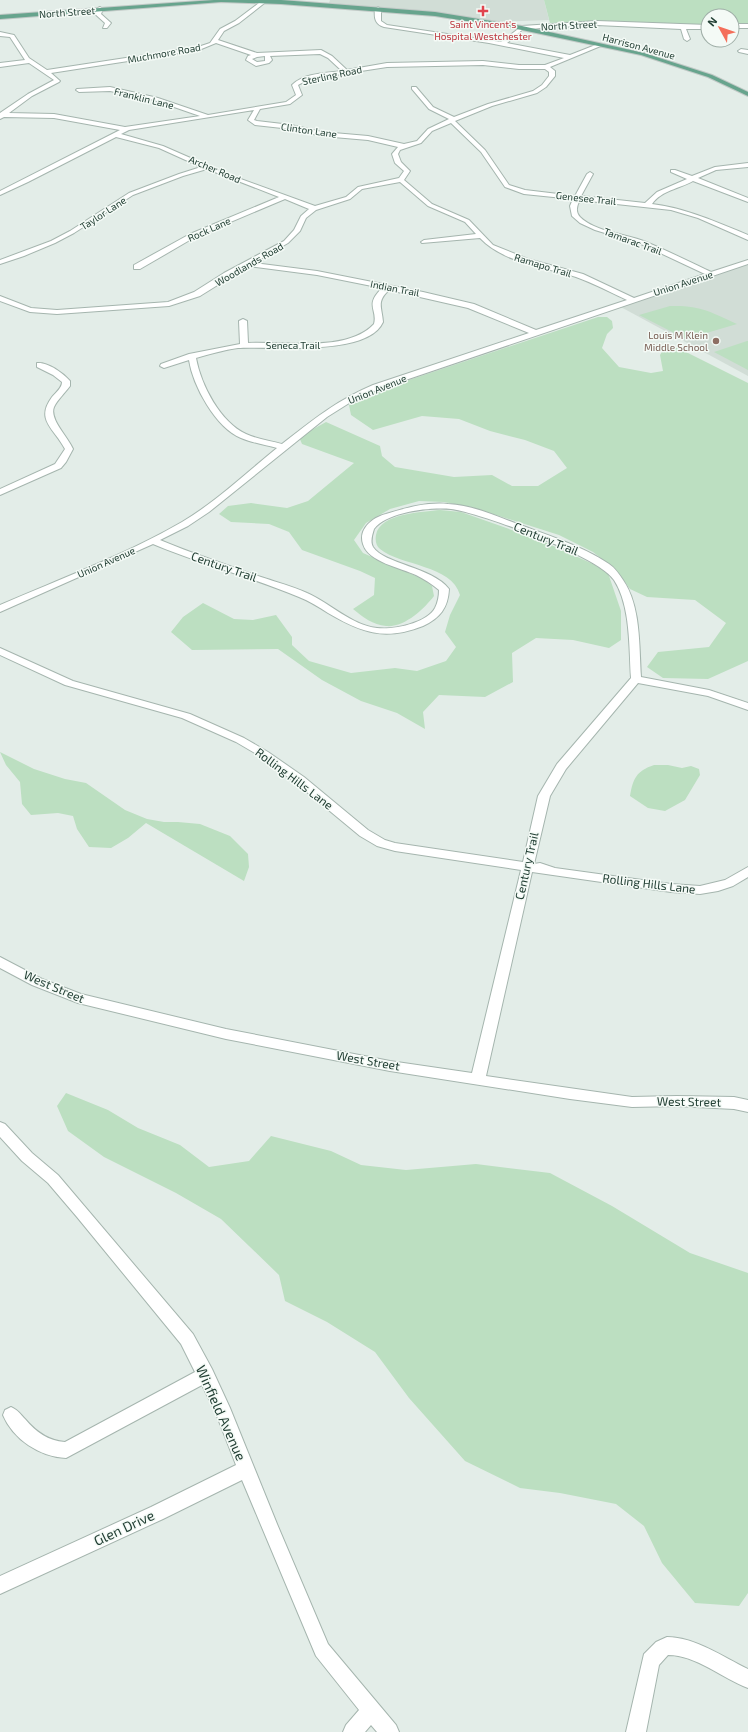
<svg xmlns="http://www.w3.org/2000/svg" width="748" height="1732" viewBox="0 0 748 1732" font-family="'Exo 2',sans-serif">
  <style>
    .built { fill: #d1ddd6 }
    .green { fill: #bcdfc1 }
    .lines { fill: none; stroke-linecap: round; stroke-linejoin: round }
    .minor-casing { stroke: #a5b5ae; stroke-width: 2 }
    .major-casing { stroke: #c1c9c6; stroke-width: 2 }
    .minor { fill: #fff; fill-rule: evenodd }
    .major { fill: #67a48d; fill-rule: evenodd }
    .health-dot { fill: #e0444e; stroke: #f4faf6; stroke-width: 1.5 }
    .education-dot { fill: #8d6e63; stroke: #f4faf6; stroke-width: 1.5 }
    .labels { text-anchor: middle; stroke-width: 3; stroke-linejoin: round; paint-order: stroke }
    .far-street-label { font-size: 10px; fill: #223f34; stroke: #f4faf6 }
    .far-health-label { font-size: 10px; fill: #be3a42; stroke: #f4faf6 }
    .far-education-label { font-size: 10px; fill: #785e54; stroke: #f4faf6; text-anchor: end }
    .street-label { font-size: 12px; fill: #223f34; stroke: #f4faf6 }
    .near-street-label { font-size: 14px; fill: #223f34; stroke: #f4faf6 }
  </style>
  <rect width="100%" height="100%" fill="#e3ede8"/>
  <g class="built">
    <polygon points="330,0 544,0 549,20 497,22 438,13 329,3"/>
    <polygon points="748,263 748,376 619,306"/>
  </g>
  <g class="green">
    <polygon points="544,0 748,0 748,24 732,24 732,16 708,16 708,25 676,25 588,21 550,23"/>
    <path d="M670,306C700,305 711,312 737,324L686,339L639,315Z"/>
    <path d="M598,317H607L612,321L613,328L607,334L602,348L619,367L651,373L663,371L660,355L666,345L680,349L748,383V661L708,679L663,678L647,667L658,652L709,647L726,623L695,600L647,597L630,589L616,570L593,552L559,535L471,507L444,502L419,501L390,509L366,523L354,540L363,553L423,579L432,586L434,596C424,609 404,628 386,626C373,625 363,617 353,609L374,595L375,578L360,571L302,550L289,532L269,524L231,522L219,514L228,506L251,503L287,508L308,501L354,463L302,444L299,437L326,422L380,446L382,456L395,467L454,477L492,475L512,486H538L567,468L554,451L525,440L490,431L459,419L422,416L373,430L351,415L349,405L367,394Z"/>
    <polygon points="747,341 748,341 748,370 714,352"/>
    <path d="M440,510L461,512L540,540L593,564L608,573L621,611V640L609,648L573,640L536,638L512,653L513,682L485,697L439,695L423,712L425,729L397,713L361,701L322,680L278,649L192,650L171,632L183,617L203,603L234,619L253,620L276,615L292,637V645L309,661L351,673L395,668L417,671L446,661L456,647L445,632L450,615L460,595C452,565 401,566 380,549C376,546 375,540 376,535C380,513 423,512 440,510Z"/>
    <polygon points="0,752 34,769 65,779 86,783 125,810 147,819 164,822 178,822 200,824 230,836 248,854 249,867 244,881 146,823 128,838 111,848 89,847 77,829 73,816 58,813 31,815 22,804 20,782 6,765"/>
    <path d="M654,765H668L682,768L691,766L699,769L700,775L685,800L665,811L648,808L630,796C633,779 636,771 654,765Z"/>
    <polygon points="66,1093 108,1110 138,1128 180,1145 209,1167 249,1161 271,1136 331,1151 361,1165 406,1170 476,1164 550,1173 612,1206 690,1253 748,1273 748,1593 739,1606 695,1603 662,1563 644,1526 616,1504 560,1493 520,1488 465,1461 409,1398 375,1352 327,1322 285,1301 279,1275 221,1219 176,1193 104,1157 68,1131 57,1106"/>
  </g>
  <g class="lines">
    <defs>
      <g id="minor">
        <path d="M263,0L267,1L239,23L224,31L218,40L257,53L321,50L332,56L347,70L387,63L483,61L519,65H545L564,58L489,43L384,27C375,24 374,18 375,9L378,7L381,9V21L387,25L501,42L522,26L597,21L708,25V29H686L690,39L687,41L684,39L681,29L597,25L523,29L507,43L570,55L598,44L603,45L550,67L555,71V76L546,87L537,93L492,106L455,121L485,150L509,185L525,190L575,196L587,174L590,172L593,174L581,196L645,203L657,192L687,179L671,172V170H675L692,176L715,167L748,163V167L716,170L698,178L748,198V202L693,181C679,189 662,190 652,204C686,208 716,222 748,235V240L698,218L671,210L580,200C577,205 575,212 580,217C595,232 627,234 646,242C668,251 690,262 711,272L748,260V264L379,389L354,400L327,417L209,512L188,526L160,540C193,554 227,565 261,577C276,582 292,586 307,593C330,603 351,625 377,628C394,630 427,623 435,608C438,602 439,596 439,590C432,584 424,579 416,575C401,568 368,562 363,544C358,529 373,517 386,514C406,508 426,502 448,504C471,505 493,515 515,523C544,534 583,546 609,564C615,568 619,574 623,580C641,606 639,646 641,677L709,690L748,703V710L708,696L638,683L566,769L550,796L534,864L540,863L555,868L671,884L700,886L725,880L748,867V877L733,886L718,891L700,894L671,892L532,872L486,1076L632,1097L677,1096L734,1097L748,1100V1112L734,1109L677,1106L632,1107L570,1099L390,1071L226,1039L78,1003L32,985L0,968V957L42,979L81,994L226,1029L390,1061L472,1073L521,870L395,851L377,846L360,836L296,783L260,756L236,742L182,718L65,685L0,655V648L73,681L190,714L244,738L268,752L304,777L368,830L385,840L395,843L523,862L538,796L557,764L631,678C629,649 631,606 614,580C598,556 481,513 451,509C430,507 387,512 374,529C372,535 370,542 373,547C384,564 432,567 449,589C448,608 440,618 423,626C385,641 362,633 328,613C319,607 309,601 299,597C251,577 201,564 153,544L0,612V605C60,579 125,555 182,522C216,502 246,473 277,448C266,445 253,443 241,438C216,428 193,386 189,360L164,368L160,366L161,364L189,354L240,344L239,321L243,319L247,321L248,343C283,341 347,353 374,324C378,309 364,306 382,288L317,275L248,266L200,296L169,306L57,314L30,312L0,301V296L31,308L57,310L168,302L194,292L224,273L284,241L294,230L301,216L309,209L285,199L195,237L140,269H134V265L190,234L279,197L207,169L183,176L133,195L74,233L55,243L24,256L0,264V260L51,241L70,231L129,193L179,174L201,167L159,148L116,137L28,182L0,195V191L120,130L54,118L4,117L0,119V113L28,94L54,80L29,63L0,67V63L25,60L10,37L0,36V32L14,35L29,58L47,70L198,47L210,43L220,29L235,21ZM216,43L251,55L248,56L246,60L256,66L269,63L272,60L270,56L320,54L328,58L342,71C326,73 304,73 292,85L296,95L286,102L208,115L158,98L110,87L77,89L76,90L79,92L110,91L154,100L200,116L125,127L54,114L9,113L32,96L59,82L60,81L51,73L199,50ZM265,56V61L257,62L252,59L257,57ZM483,65L519,69H545L549,72V76L542,85L533,91L488,104L454,117L433,107L416,87H412V89L429,109L449,119L428,129L417,141L404,144L368,136L322,132L291,125L257,121L254,120L260,109L290,104L302,95L298,85L309,79L387,67ZM254,110L248,120L255,125L291,129L322,136L368,140L398,147L392,154L395,163L404,171L399,178L358,187L346,197L315,206L227,174L163,146L121,134L129,130ZM451,123L481,152L505,187L524,194L573,199L570,206L572,216L580,223L595,230L641,244L705,274L634,298L583,274L528,259L493,245L469,220L432,204L404,180L410,171L401,162L398,154L400,150L421,143L432,131ZM400,182L428,206L465,222L476,234L424,240L421,242L422,243L480,238C504,263 544,267 576,277C593,283 610,292 627,300L536,330L474,304L423,292L317,271L254,263L288,243L300,231L306,218L316,210L350,199L362,189ZM389,290L468,308L529,333L373,385C336,401 314,419 282,444C271,441 257,439 246,434C220,422 201,385 196,358C210,354 224,350 238,348C269,346 368,357 383,322C382,307 376,302 389,290Z"/>
        <polygon points="100,7 103,9 101,14 111,23 107,28 103,28 105,23 95,14 98,8"/>
        <rect x="732" y="24" width="16" height="4"/>
        <polygon points="741,49 748,50 748,54 739,52 738,51"/>
        <path d="M37,363C48,362 63,373 70,381V386C65,393 58,399 54,407C49,419 68,437 73,449L66,462L61,468L0,495V489L55,464L65,449C54,428 35,420 52,397C56,392 62,388 62,382L53,375L37,367Z"/>
        <path d="M0,1122L5,1124L32,1153L58,1175L193,1334L212,1369L230,1408L277,1524L328,1644L396,1725L399,1732H377L371,1725L365,1732H343L346,1725L359,1710L316,1656L242,1480L163,1519L0,1594V1576L151,1507L236,1465L215,1411L202,1385L66,1458C40,1457 13,1439 3,1415L5,1410L11,1407C18,1410 20,1414 25,1419C36,1432 48,1441 65,1442L195,1372L181,1344L77,1217L48,1183L22,1161L0,1137Z"/>
        <path d="M667,1637C695,1637 723,1657 748,1669V1688C722,1678 696,1655 668,1655L659,1665L646,1732H626L644,1654L656,1642Z"/>
      </g>
      <polygon id="major" points="214,0 281,0 435,12 522,26 644,53 712,75 748,92 748,96 708,77 641,55 522,30 435,16 281,4 221,2 0,19 0,15"/>
    </defs>
    <use href="#minor" class="minor-casing"/>
    <use href="#major" class="major-casing"/>
    <use href="#minor" class="minor"/>
    <use href="#major" class="major"/>
  </g>
  <path class="health-dot" d="M481 5h4v4h4v4h-4v4h-4v-4h-4v-4h4z"/>
  <circle class="education-dot" cx="716" cy="341" r="4"/>
  <g class="labels">
    <g class="far-street-label">
      <text transform="translate(67 12) rotate(-4)" y="4">North Street</text>
      <text transform="translate(569 25) rotate(-3)" y="4">North Street</text>
      <text transform="translate(639 46) rotate(15)" y="4">Harrison Avenue</text>
      <text transform="translate(164 53) rotate(-10)" y="4">Muchmore Road</text>
      <text transform="translate(332 75) rotate(-12)" y="4">Sterling Road</text>
      <text transform="translate(144 98) rotate(14)" y="4">Franklin Lane</text>
      <text transform="translate(309 130) rotate(8)" y="4">Clinton Lane</text>
      <text transform="translate(215 169) rotate(23)" y="4">Archer Road</text>
      <text transform="translate(586 198) rotate(6)" y="4">Genesee Trail</text>
      <text transform="translate(103 213) rotate(-33)" y="4">Taylor Lane</text>
      <text transform="translate(209 229) rotate(-24)" y="4">Rock Lane</text>
      <text transform="translate(633 241) rotate(20)" y="4">Tamarac Trail</text>
      <text transform="translate(249 264) rotate(-30)" y="4">Woodlands Road</text>
      <text transform="translate(543 265) rotate(17)" y="4">Ramapo Trail</text>
      <text transform="translate(683 283) rotate(-18)" y="4">Union Avenue</text>
      <text transform="translate(395 288) rotate(11)" y="4">Indian Trail</text>
      <text x="293" y="349">Seneca Trail</text>
      <text transform="translate(377 389) rotate(-22)" y="4">Union Avenue</text>
      <text transform="translate(106 562) rotate(-24)" y="4">Union Avenue</text>
    </g>
    <g class="far-health-label">
      <text x="483" y="28">Saint Vincent's<tspan x="483" dy="12">Hospital Westchester</tspan></text>
    </g>
    <g class="far-education-label">
      <text x="708" y="339">Louis M Klein<tspan x="708" dy="12">Middle School</tspan></text>
    </g>
    <g class="street-label">
      <text transform="translate(546 539) rotate(22)" y="4">Century Trail</text>
      <text transform="translate(224 567) rotate(19)" y="4">Century Trail</text>
      <text transform="translate(294 779) rotate(37)" y="4">Rolling Hills Lane</text>
      <text transform="translate(527 866) rotate(-77)" y="4">Century Trail</text>
      <text transform="translate(649 884) rotate(7)" y="4">Rolling Hills Lane</text>
      <text transform="translate(54 987) rotate(23)" y="4">West Street</text>
      <text transform="translate(368 1061) rotate(10)" y="4">West Street</text>
      <text transform="translate(689 1102) rotate(1)" y="4">West Street</text>
    </g>
    <g class="near-street-label">
      <text transform="translate(221 1413) rotate(66)" y="5">Winfield Avenue</text>
      <text transform="translate(124 1528) rotate(-25)" y="5">Glen Drive</text>
    </g>
  </g>
  <g transform="translate(720 28) rotate(310)"><circle r="19" fill="#f4faf6" stroke="#a0afa8"/>
  <path d="M0-3L7 15L0 10L-7 15Z" fill="#f46e5a"/>
  <text y="-6" font-size="11" font-weight="bold" text-anchor="middle" fill="#223f34">N</text>
  </g>
</svg>
